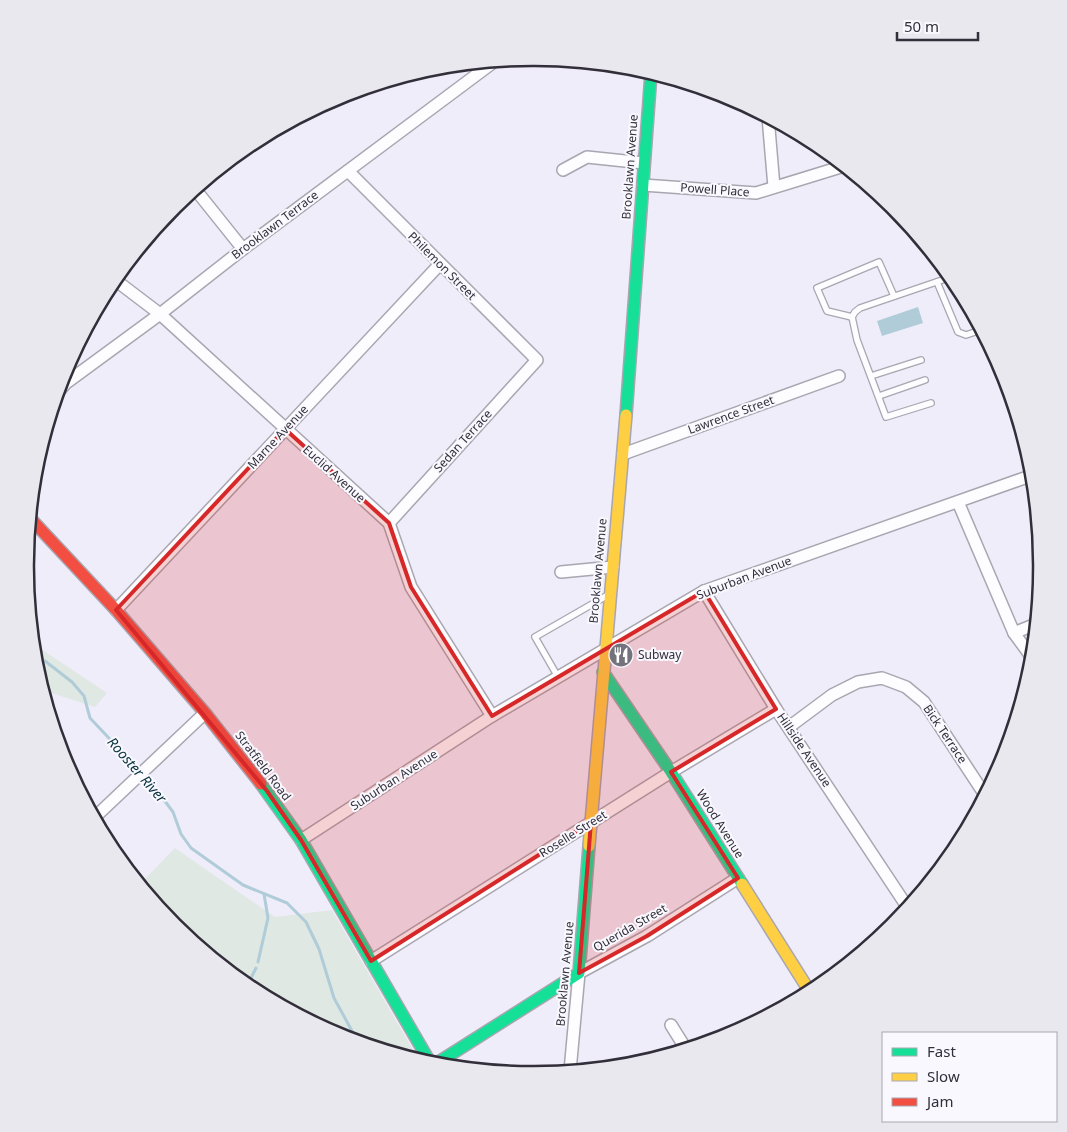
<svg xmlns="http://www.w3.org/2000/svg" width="1067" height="1132" viewBox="0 0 1067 1132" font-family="'Noto Sans',sans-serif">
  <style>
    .green { fill: #e0e8e3 }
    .water { fill: #afccd8 }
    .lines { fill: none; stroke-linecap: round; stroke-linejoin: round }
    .stream { stroke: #afccd8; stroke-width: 3 }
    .lane-casing { stroke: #a8a6b0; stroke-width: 8 }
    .street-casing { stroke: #a8a6b0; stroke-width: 14 }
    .fast-casing { stroke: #a8a6b0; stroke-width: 14 }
    .slow-casing { stroke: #a8a6b0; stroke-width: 14 }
    .jam-casing { stroke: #a8a6b0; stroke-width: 14 }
    .lane { stroke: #fdfcfe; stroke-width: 5.5 }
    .street { stroke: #fdfcfe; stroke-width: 11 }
    .fast { stroke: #16e098; stroke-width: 11 }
    .slow { stroke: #ffcf43; stroke-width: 11 }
    .jam { stroke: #f24e42; stroke-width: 11 }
    .marked { fill: #d62828; fill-opacity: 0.2; stroke: #d62828; stroke-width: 4; stroke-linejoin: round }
    .labels { text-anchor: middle; stroke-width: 4; stroke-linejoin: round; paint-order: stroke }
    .street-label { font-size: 12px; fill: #322f3a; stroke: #f9f8fe }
    .poi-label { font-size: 12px; fill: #322f3a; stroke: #f9f8fe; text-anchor: start }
    .water-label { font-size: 14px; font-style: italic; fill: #07313b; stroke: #f9f8fe }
    .rim { fill: none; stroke: #322f3a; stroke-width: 2.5 }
  </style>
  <rect width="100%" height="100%" fill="#f0edfa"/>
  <g class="green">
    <polygon points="33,645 38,647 107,693 95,707 42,690 35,665"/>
    <polygon points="175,848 275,917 332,910 419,1060 339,1036 251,989 174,925 140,884"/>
  </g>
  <polygon class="water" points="918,307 923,323 882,336 877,321"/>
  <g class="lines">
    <g class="stream">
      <polyline points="34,661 45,661 72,682 84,696 90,718 153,785 173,812 181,834 191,848 243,885 287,903 306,922 319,949 334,998 358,1042"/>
      <polyline points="258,962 268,918 264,894"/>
      <polyline points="247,986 256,968"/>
    </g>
    <defs>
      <g id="lane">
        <polyline points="937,282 958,332 966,335 981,330"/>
        <polyline points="852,317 827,311 817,288 879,262 894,296"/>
        <polyline points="871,376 921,360"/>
        <polyline points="879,396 925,380"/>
        <polyline points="931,403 886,417 857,340 852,317 855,312 860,308 951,277"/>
        <polyline points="558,677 535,637 608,595"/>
      </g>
      <g id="street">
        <polyline points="768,117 774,187"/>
        <polyline points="563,170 587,157 644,163"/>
        <polyline points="348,171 537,360 389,523"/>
        <polyline points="643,185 756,193 844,166"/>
        <polyline points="195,189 243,249"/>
        <polyline points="114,279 160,314 389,523 411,587 492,716"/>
        <polyline points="58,392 66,383 160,314 243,249 495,61"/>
        <polyline points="623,454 839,376"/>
        <polyline points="958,502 1014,633 1033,659"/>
        <polyline points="561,572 613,567"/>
        <polyline points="704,591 776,709 908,908"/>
        <polyline points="116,610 440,264"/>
        <polyline points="1014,633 1036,624"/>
        <polyline points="789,727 832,695 858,682 882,678 906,687 924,702 985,795"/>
        <polyline points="94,818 205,713"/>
        <polyline points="301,840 492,716 704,591 1033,475"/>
        <polyline points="371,961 671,772 776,709"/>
        <polyline points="671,1025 686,1049"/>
        <polyline points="570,1071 579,973 647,936 738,878"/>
      </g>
      <g id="fast">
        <polyline points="626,415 651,73"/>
        <polyline points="603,672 671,772 742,884"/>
        <polyline points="261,784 301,840 431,1064"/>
        <polyline points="434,1065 579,973 589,846"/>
      </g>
      <g id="slow">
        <polyline points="589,846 626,415"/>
        <polyline points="742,884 810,992"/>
      </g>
      <polyline id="jam" points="30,518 116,610 205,713 261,784"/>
    </defs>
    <use href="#lane" class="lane-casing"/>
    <use href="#street" class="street-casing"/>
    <use href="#fast" class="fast-casing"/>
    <use href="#slow" class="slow-casing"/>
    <use href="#jam" class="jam-casing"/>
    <use href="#lane" class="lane"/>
    <use href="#street" class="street"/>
    <use href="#fast" class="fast"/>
    <use href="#slow" class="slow"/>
    <use href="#jam" class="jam"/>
  </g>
  <path class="marked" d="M285,429L389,523L411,587L492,716L704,591L776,709L671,772L738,878L647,936L579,973L591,822L371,961L301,840L267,791L116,610Z"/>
  <defs>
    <symbol id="restaurant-disc" viewBox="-11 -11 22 22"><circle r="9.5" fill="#74727d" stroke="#f9f8fe"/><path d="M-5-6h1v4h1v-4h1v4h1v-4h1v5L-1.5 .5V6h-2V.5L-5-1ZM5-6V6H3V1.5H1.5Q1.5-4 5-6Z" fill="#fff"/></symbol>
  </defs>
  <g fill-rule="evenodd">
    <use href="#restaurant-disc" x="607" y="641" width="28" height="28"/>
  </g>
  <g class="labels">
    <g class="street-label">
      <text transform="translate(630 167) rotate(-86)" y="4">Brooklawn Avenue</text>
      <text transform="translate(715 190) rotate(4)" y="4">Powell Place</text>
      <text transform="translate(275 225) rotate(-37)" y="4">Brooklawn Terrace</text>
      <text transform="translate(442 266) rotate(45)" y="4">Philemon Street</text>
      <text transform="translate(731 415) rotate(-20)" y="4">Lawrence Street</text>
      <text transform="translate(278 437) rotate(-47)" y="4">Marne Avenue</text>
      <text transform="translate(463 441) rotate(-48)" y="4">Sedan Terrace</text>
      <text transform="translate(334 474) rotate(42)" y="4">Euclid Avenue</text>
      <text transform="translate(598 571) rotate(-85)" y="4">Brooklawn Avenue</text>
      <text transform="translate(744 578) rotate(-21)" y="4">Suburban Avenue</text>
      <text transform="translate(945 734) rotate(56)" y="4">Bick Terrace</text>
      <text transform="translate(804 750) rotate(56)" y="4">Hillside Avenue</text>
      <text transform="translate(263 766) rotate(53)" y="4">Stratfield Road</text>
      <text transform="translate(394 780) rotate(-33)" y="4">Suburban Avenue</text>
      <text transform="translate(720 824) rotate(58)" y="4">Wood Avenue</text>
      <text transform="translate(573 834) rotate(-32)" y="4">Roselle Street</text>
      <text transform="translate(630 928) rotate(-30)" y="4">Querida Street</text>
      <text transform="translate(565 974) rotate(-85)" y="4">Brooklawn Avenue</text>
    </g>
    <g class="poi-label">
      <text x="638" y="659">Subway</text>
    </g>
    <g class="water-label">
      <text transform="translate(137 770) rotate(49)" y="5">Rooster River</text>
    </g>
  </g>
  <path d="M0 0H1067V1132H0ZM533 66H534A499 499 0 0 1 1033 565V567A499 499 0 0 1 534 1066H533A499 499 0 0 1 34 567V565A499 499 0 0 1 533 66Z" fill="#e9e8ee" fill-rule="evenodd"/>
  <path class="rim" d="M533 66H534A499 499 0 0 1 1033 565V567A499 499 0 0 1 534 1066H533A499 499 0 0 1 34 567V565A499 499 0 0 1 533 66Z"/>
  <rect x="882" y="1032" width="175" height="90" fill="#f9f8fe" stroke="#a9a8b0"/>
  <rect x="892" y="1048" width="25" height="8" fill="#16e098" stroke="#a9a8b0"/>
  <text x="927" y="1057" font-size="15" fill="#322f3a">Fast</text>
  <rect x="892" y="1073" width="25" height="8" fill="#ffcf43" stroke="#a9a8b0"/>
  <text x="927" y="1082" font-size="15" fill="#322f3a">Slow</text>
  <rect x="892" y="1098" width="25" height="8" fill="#f24e42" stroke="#a9a8b0"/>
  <text x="927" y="1107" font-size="15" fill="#322f3a">Jam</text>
  <path d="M897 32v8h81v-8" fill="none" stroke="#322f3a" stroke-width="2.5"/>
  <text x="904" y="32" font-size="15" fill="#322f3a" stroke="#f9f8fe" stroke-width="4" paint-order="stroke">50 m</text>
</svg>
